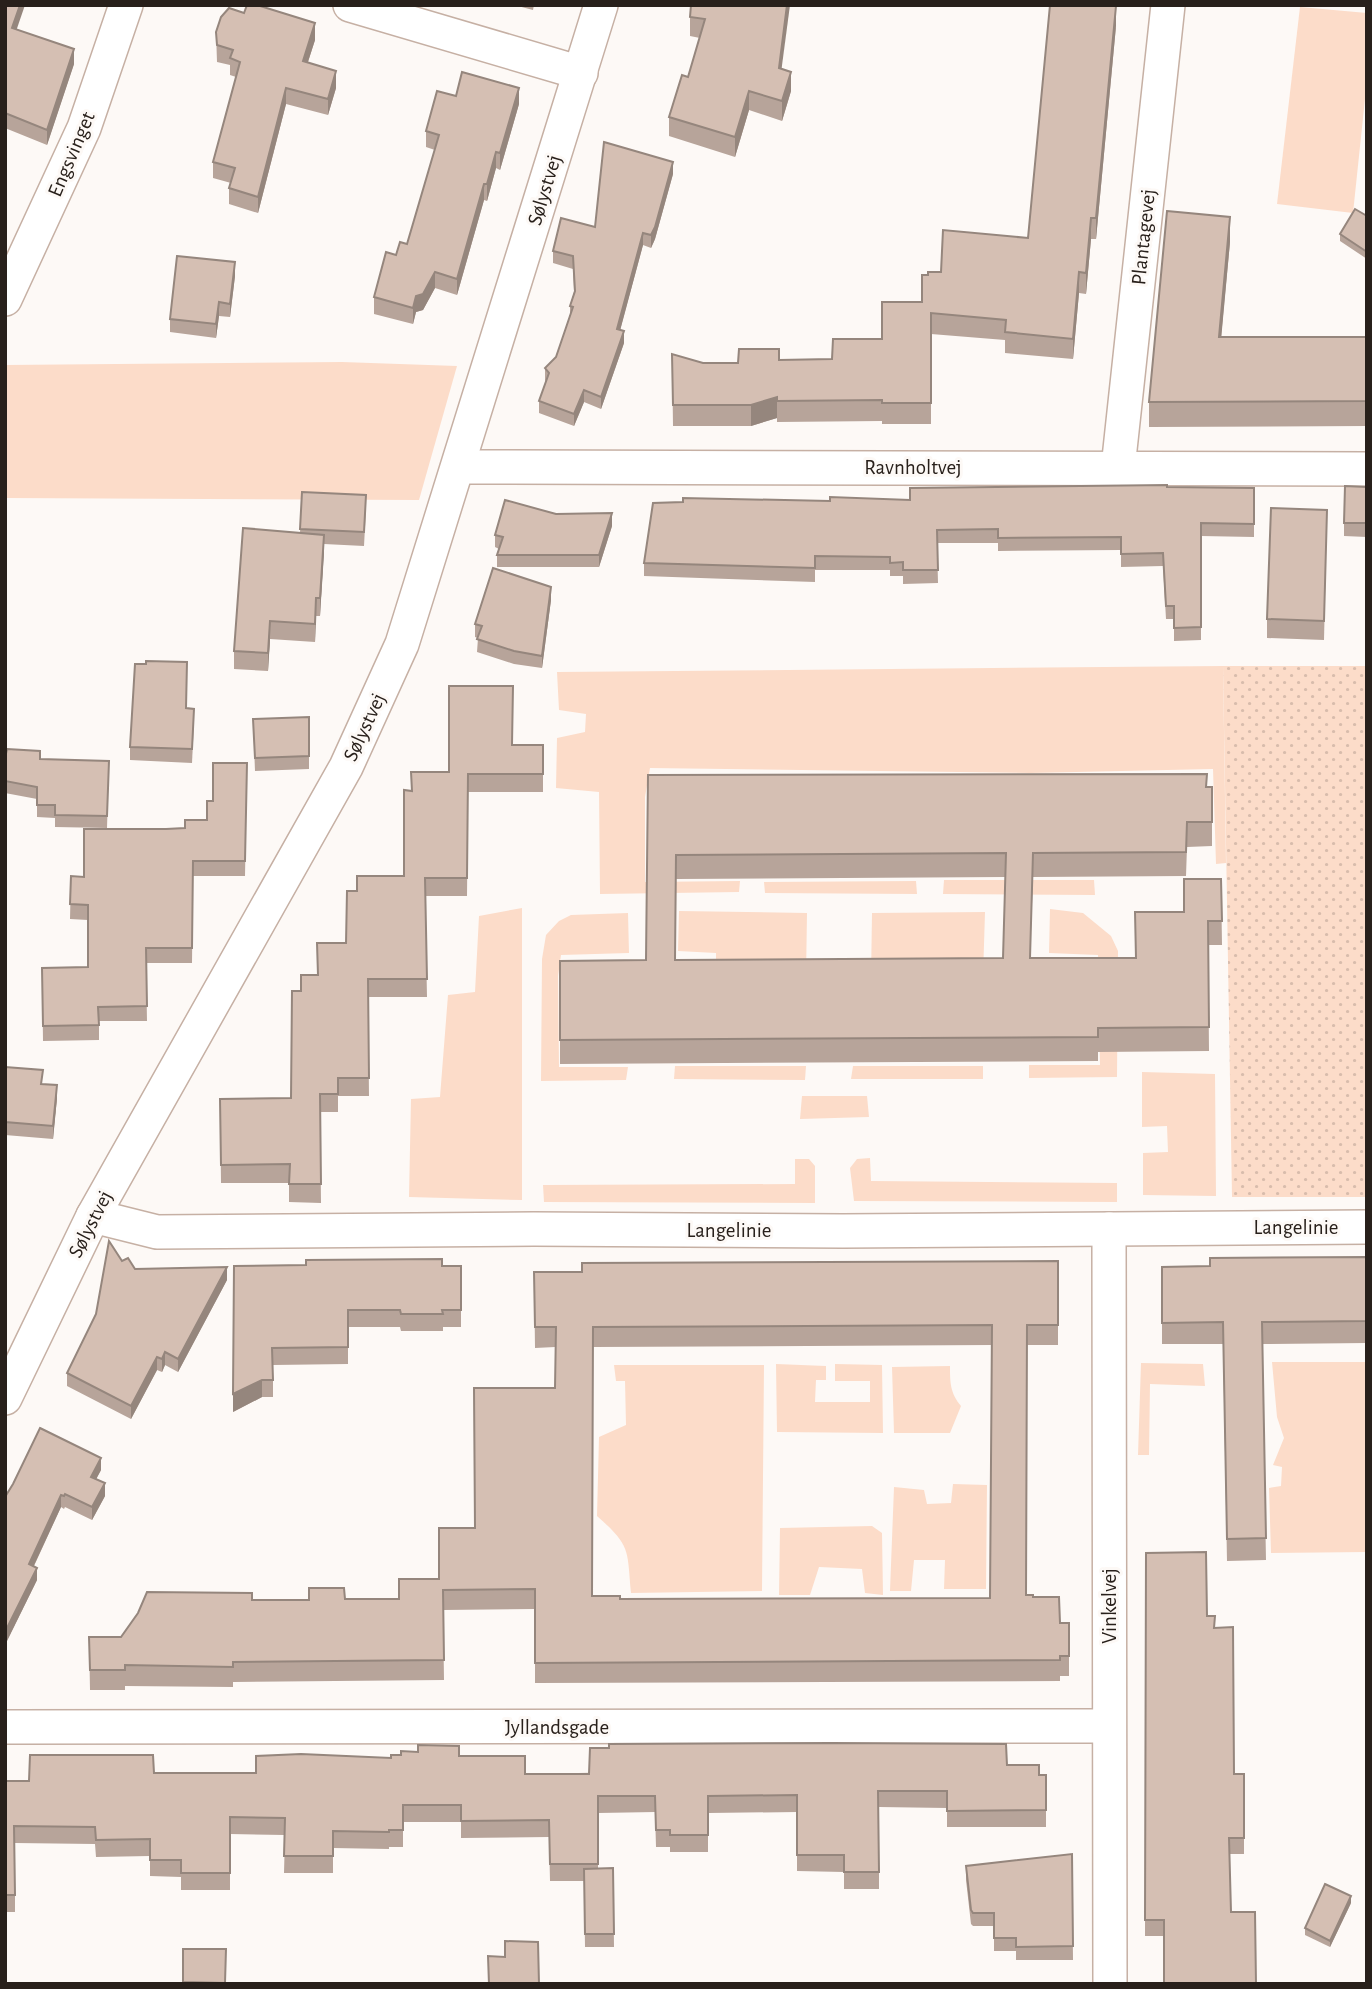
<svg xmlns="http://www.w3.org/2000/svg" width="1372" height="1989" viewBox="0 0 1372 1989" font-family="'Alegreya Sans',sans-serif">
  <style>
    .grass { fill: #fcdcc9 }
    .park { fill: url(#park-dots) }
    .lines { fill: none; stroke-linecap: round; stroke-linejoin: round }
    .minor-casing { stroke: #c6b0a4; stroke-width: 36 }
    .minor { stroke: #fff; stroke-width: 33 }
    .wall { fill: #b7a49a; fill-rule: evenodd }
    .shaded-wall { fill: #95867d }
    .building { fill: #d5bfb3; stroke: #95867d; stroke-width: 2; fill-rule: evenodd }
    .labels { text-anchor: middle; stroke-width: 6; stroke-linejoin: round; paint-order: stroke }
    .street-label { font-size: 21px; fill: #28201b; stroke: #fdf9f6 }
  </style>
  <defs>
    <pattern id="park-dots" width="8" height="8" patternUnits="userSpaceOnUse" patternTransform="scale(1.75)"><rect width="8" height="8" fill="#fcdcc9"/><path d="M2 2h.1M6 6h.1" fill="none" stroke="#d8bcac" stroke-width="1.8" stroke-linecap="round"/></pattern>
  </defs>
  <rect width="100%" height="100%" fill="#fdf9f6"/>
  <g class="grass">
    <polygon points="1300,7 1367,13 1367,80 1353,213 1277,204"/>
    <polygon points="342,362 457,366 419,500 5,498 5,365"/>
    <polygon points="1223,666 1226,863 1216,864 1213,769 1030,773 650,768 645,797 645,882 740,881 739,892 600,894 599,792 556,788 557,738 585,732 586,714 559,710 557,672"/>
    <polygon points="944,880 1094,880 1095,895 943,894"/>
    <polygon points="916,881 917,894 765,893 764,882"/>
    <polygon points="522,908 522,1200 409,1197 411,1099 440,1097 448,995 475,992 479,916"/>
    <polygon points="1050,909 1083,913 1111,936 1118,951 1117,1077 1029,1078 1029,1065 1100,1065 1098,955 1049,953"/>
    <polygon points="679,911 807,913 806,977 716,977 716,953 678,951"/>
    <polygon points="985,912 983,977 871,979 872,913"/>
    <polygon points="628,913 629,953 561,955 558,976 559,1067 628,1067 626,1080 541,1081 542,959 546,935 559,921 571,915"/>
    <polygon points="675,1066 806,1066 805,1080 674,1079"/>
    <polygon points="853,1066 983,1066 983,1079 851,1079"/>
    <polygon points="1142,1072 1215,1074 1216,1196 1143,1195 1143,1153 1168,1152 1167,1126 1142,1127"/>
    <polygon points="802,1096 867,1096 869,1117 800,1119"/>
    <polygon points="870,1158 871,1181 1117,1183 1117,1202 854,1201 850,1168 857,1159"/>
    <polygon points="795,1159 809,1159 815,1166 815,1203 544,1202 543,1185 795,1184"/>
    <polygon points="1272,1362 1367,1362 1367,1552 1271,1553 1269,1488 1281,1486 1282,1467 1273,1465 1284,1438 1277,1417"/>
    <polygon points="1141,1363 1203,1364 1205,1386 1150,1384 1149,1455 1138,1455"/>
    <polygon points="776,1364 826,1366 826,1380 816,1380 815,1402 870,1402 870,1381 835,1381 835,1364 882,1365 883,1433 777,1432"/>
    <path d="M614,1365H764L762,1591L631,1593C627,1549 631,1546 597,1516L599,1437L626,1425L625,1381H616Z"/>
    <path d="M950,1366C950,1382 950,1393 961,1406L950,1433H894L892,1367Z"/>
    <polygon points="953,1484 987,1485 986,1589 944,1589 945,1560 914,1560 911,1591 890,1591 894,1487 924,1490 927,1504 951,1503"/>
    <polygon points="872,1526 882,1533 883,1595 865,1593 862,1569 819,1567 810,1595 779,1595 780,1528"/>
  </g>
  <polygon class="park" points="1223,666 1367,666 1367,1197 1232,1197"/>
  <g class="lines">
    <defs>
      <g id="minor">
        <polyline points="350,5 581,73"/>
        <polyline points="5,299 84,128 126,5"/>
        <polyline points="458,467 1367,469"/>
        <polyline points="1118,468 1168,5"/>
        <polyline points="93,1216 157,1232 534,1229 843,1231 1367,1227"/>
        <polyline points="1109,1229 1110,1984"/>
        <polyline points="5,1398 93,1216 346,767 402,644 601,5"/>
        <polyline points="5,1727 1109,1726"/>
      </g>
    </defs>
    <use href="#minor" class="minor-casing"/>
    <use href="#minor" class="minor"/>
  </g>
  <g class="wall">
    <polygon points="5,5 17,30 74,64 47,145 5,128"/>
    <polygon points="514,5 534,5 533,10"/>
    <polygon points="691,5 781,69 791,91 782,121 749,110 735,157 669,136 669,117 688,77 700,38 690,36 690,17"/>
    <polygon points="1116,26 1096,239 1091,239 1086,294 1079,293 1073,359 1005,353 1005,340 931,334 931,424 882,424 882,421 777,422 777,418 751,426 673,426 672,354 703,363 738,363 832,359 882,339 922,302 928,275 941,272 1028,238"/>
    <polygon points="216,32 315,40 308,62 336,88 328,115 286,104 258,213 229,204 229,188 231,183 213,178 213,162 236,77 230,75 230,65 217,62"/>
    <polygon points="456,96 519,104 500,170 496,168 487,201 484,200 457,295 435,288 423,310 416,312 413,324 374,314 374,297 396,255 407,244 435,150 426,147 426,131"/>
    <polygon points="673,174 655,239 651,248 643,245 620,330 624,343 601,409 584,402 574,426 539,413 539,401 546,382 545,380 545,368 556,357 570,315 570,306 574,292 573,269 553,263 553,251 595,227"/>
    <polygon points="1367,216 1367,259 1340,241 1340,234"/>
    <polygon points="1230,242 1221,337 1367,337 1367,426 1149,427 1149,402"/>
    <polygon points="235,276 230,317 219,316 216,338 170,332 170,319"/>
    <polygon points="1167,487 1254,488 1254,537 1201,536 1201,640 1174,641 1174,619 1166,619 1163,566 1121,567 1121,550 998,551 998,543 937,543 938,583 903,584 903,576 890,576 890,570 815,570 815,582 644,576 644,563 830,501 910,500"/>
    <polygon points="1367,487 1367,537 1344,536 1344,523"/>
    <polygon points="302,492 366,508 364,546 324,544 320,616 316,616 315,642 270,639 268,671 234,669 234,651 300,533"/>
    <polygon points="1327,510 1324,640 1267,638 1267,619"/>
    <polygon points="556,514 612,526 599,567 497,567 497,555 499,549 495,547 495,535"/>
    <polygon points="551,600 542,668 514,664 477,652 478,638 475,637 475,624"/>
    <polygon points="186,709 194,722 192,763 130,760 130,747"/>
    <polygon points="309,717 309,769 255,771 253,719"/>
    <polygon points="512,745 543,745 543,792 468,792 467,896 425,896 427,997 368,997 369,1096 338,1096 338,1112 320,1112 321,1203 289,1202 289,1183 221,1183 220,1099 291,1098 301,991 346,943 357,891 404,876 411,791 449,772"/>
    <polygon points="5,758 109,761 107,828 55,827 55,818 37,817 37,799 5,793"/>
    <polygon points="247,763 245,876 193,876 192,963 146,963 147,1021 99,1021 99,1040 43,1041 42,968 88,967 88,920 70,919 71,876 84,877 166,829 185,828 207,820 213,801"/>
    <path d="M648,775L1212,787V846L1187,847L1186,876L1033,877L1030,958H1135L1221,879L1222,945H1208L1209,1051L1098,1052V1061L560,1064V961L646,960ZM1005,877L1003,958L675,960L676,879Z"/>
    <polygon points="5,1067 43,1084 57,1098 53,1139 5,1135"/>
    <polygon points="1367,1257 1367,1343 1262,1344 1266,1560 1227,1561 1223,1344 1162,1344 1162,1267 1210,1266"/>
    <polygon points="122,1261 135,1269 227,1280 178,1372 165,1365 162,1372 157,1370 131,1419 67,1386 67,1373"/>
    <path d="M1058,1261V1345H1027L1026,1595L1033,1597L1060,1623H1069V1676H1060V1681L535,1683V1609L443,1610L444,1680L233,1682V1687L125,1686V1690H90L89,1637H121L252,1600L399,1599L439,1579L475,1528L555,1388V1347L535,1348L534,1272ZM992,1345L990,1598L620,1599L592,1596L593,1347Z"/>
    <polygon points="306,1265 461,1266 461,1327 443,1327 443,1331 401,1331 400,1327 348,1327 348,1364 273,1365 273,1397 262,1397 233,1412"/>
    <polygon points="101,1470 96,1479 105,1496 92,1520 65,1507 64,1509 61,1507 34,1566 37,1580 5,1645 5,1497"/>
    <polygon points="1146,1553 1207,1616 1215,1628 1234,1774 1244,1774 1244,1854 1229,1854 1164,1936 1145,1936"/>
    <polygon points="459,1756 525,1774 1007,1765 1039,1775 1046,1775 1046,1827 947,1827 947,1808 879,1807 879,1889 844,1889 844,1872 797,1871 797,1812 708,1813 708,1852 670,1852 670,1847 656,1847 655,1812 598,1813 598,1869 613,1868 614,1947 585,1947 584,1881 550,1881 549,1837 461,1838 461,1822 403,1822 403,1847 389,1847 389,1849 333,1848 333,1873 284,1873 285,1835 230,1834 230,1890 181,1890 181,1877 150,1876 150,1856 96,1857 95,1844 15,1843 15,1912 5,1912 5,1781 29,1781 154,1773 256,1773 391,1758"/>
    <polygon points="1072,1854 1073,1960 1016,1960 1016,1951 994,1951 994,1926 973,1926 971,1924 966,1880 966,1866"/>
    <polygon points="1351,1903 1330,1947 1305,1935 1305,1928"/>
    <polygon points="183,1949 226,1949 225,1984 183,1984"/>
  </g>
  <g class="shaded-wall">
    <polygon points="20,5 25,5 12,43 12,28"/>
    <polygon points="787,5 790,5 779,88 779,68"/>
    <polygon points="1116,6 1116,26 1096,239 1096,218"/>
    <polygon points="315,23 315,40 303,77 303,61"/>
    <polygon points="74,49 74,64 47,145 47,130"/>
    <polygon points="336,71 336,88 328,115 328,99"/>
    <polygon points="791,72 791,91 782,121 782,101"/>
    <polygon points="286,88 286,104 258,213 258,197"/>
    <polygon points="519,88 519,104 500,170 500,153"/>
    <polygon points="749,91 749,110 735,157 735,137"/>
    <polygon points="496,152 496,168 487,201 487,184"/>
    <polygon points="673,162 673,174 655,239 651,248 651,235"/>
    <polygon points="484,184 484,200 457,295 457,279"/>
    <polygon points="1230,217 1230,242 1219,362 1219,337"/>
    <polygon points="1091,218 1091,239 1086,294 1086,273"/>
    <polygon points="643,233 643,245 617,342 617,329"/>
    <polygon points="235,262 235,276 230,317 230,304"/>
    <polygon points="435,272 435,288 423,310 416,312 413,324 413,308 416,296"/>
    <polygon points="1079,272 1079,293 1073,359 1073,339"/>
    <polygon points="219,302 219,316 216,338 216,324"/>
    <polygon points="624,331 624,343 601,409 601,397"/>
    <polygon points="584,390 584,402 574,426 574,414"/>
    <polygon points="777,397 777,418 751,426 751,405"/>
    <polygon points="612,513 612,526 599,567 599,555"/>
    <polygon points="324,535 324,553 320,616 320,598"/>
    <polygon points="551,587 551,600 542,668 542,656"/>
    <polygon points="316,598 316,616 315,642 315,624"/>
    <polygon points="270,621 270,639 268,671 268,653"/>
    <polygon points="57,1085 57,1098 53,1139 53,1126"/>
    <polygon points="227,1267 227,1280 178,1372 178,1359"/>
    <polygon points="165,1352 165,1365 162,1372 162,1359"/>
    <polygon points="157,1357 157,1370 131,1419 131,1406"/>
    <polygon points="262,1380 262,1397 233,1412 233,1394"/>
    <polygon points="101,1458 101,1470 91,1489 91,1477"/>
    <polygon points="105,1483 105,1496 92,1520 92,1507"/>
    <polygon points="61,1495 61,1507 29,1576 29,1564"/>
    <polygon points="37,1568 37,1580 5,1645 5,1632"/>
    <polygon points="1351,1896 1351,1903 1330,1947 1330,1941"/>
  </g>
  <g class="building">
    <polygon points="5,5 20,5 12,28 74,49 47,130 5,113"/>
    <polygon points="247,5 257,5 315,23 303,61 336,71 328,99 286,88 258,197 229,188 235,168 213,162 240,62 230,58 233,50 217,45 216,32 221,17 229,8 244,13"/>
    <polygon points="691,5 787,5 779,68 791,72 782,101 749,91 735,137 669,117 682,75 688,77 705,19 690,17"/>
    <polygon points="1050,5 1116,6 1096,218 1091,218 1086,273 1079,272 1073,339 1005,332 1006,320 931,313 931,403 882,403 882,400 777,401 777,397 751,405 673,405 672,354 703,363 738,363 739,349 779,349 779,360 832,359 833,339 882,339 882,302 922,302 922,275 928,275 928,272 941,272 943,230 1028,238"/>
    <polygon points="462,72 519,88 500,153 496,152 487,184 484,184 457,279 435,272 423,294 416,296 413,308 374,297 386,252 396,255 400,242 407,244 439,135 426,131 437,91 456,96"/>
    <polygon points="604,142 673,162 655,227 651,235 643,233 617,329 624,331 601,397 584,390 574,414 539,401 549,373 545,368 556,357 573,307 570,306 575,291 573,256 553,251 561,218 595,227"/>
    <polygon points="1355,209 1367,216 1367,252 1340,234"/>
    <polygon points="1167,211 1230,217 1219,337 1367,337 1367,401 1149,402"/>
    <polygon points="177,256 235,262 230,304 219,302 216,324 170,319"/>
    <polygon points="1167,485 1167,487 1254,488 1254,524 1201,523 1201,627 1174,628 1174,606 1166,606 1163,553 1121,554 1121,537 998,538 998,529 937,530 938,570 903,570 903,562 890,563 890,557 815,556 815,568 644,563 653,503 683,502 683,498 830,501 830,497 910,500 910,488"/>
    <polygon points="1345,486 1367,487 1367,523 1344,523"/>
    <polygon points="302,492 366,495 364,532 300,529"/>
    <polygon points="505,500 556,514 612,513 599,555 497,555 503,537 495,535"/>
    <polygon points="1271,508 1327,510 1324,621 1267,619"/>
    <polygon points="243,528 324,535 320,598 316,598 315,624 270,621 268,653 234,651"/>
    <polygon points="493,568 551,587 542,656 514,651 477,639 482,626 475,624"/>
    <polygon points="146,661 187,662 186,708 194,709 192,749 130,747 135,664 146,664"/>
    <polygon points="449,686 513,686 512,745 543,745 543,774 468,774 467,878 425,878 427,979 368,979 369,1078 338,1078 338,1094 320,1094 321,1184 289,1184 290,1164 221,1165 220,1099 291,1098 292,991 301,991 301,975 318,975 317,943 346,943 347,891 357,891 357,876 404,876 404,790 412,791 411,772 449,772"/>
    <polygon points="309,717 309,756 255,758 253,719"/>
    <polygon points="7,749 40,751 40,759 109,761 107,816 55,815 55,805 37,805 37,787 5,781 5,758"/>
    <polygon points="213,763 247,763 245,861 193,861 192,948 146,948 147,1006 98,1007 99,1025 43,1026 42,968 88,967 88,905 70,904 71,876 84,877 84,829 166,829 185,828 185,820 207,820 207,801 213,801"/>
    <path d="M1207,774L1206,787H1212V822H1187L1186,852L1033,853L1030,958H1136L1135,912H1184V879H1221L1222,921H1208L1209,1027L1098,1028V1037L560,1040V961L646,960L648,775ZM1006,853L1003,958L675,960L676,855Z"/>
    <polygon points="5,1067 43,1070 41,1084 57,1085 53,1126 5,1122"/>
    <polygon points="109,1241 122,1261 128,1258 135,1269 227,1267 178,1359 165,1352 162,1359 157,1357 131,1406 67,1373 96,1314"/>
    <polygon points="1367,1257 1367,1321 1262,1322 1266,1538 1227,1539 1223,1322 1162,1323 1162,1267 1210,1266 1210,1258"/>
    <polygon points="442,1259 442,1266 461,1266 461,1310 442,1310 443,1314 401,1314 400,1310 348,1310 348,1347 272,1348 273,1380 262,1380 233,1394 234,1266 306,1265 306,1260"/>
    <path d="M1058,1261V1325H1027L1026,1595H1033V1597H1059L1060,1623H1069V1656H1060V1660L535,1663V1589L443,1590L444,1660L233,1662V1667L125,1665V1670H90L89,1637H121L138,1613L147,1592L252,1593V1600H309V1588H344L345,1599H399V1579H439V1528H475L474,1388H555L556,1327H535L534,1272H582V1263ZM992,1325L990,1598L620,1599V1596H592L593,1327Z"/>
    <polygon points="40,1428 101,1458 91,1477 105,1483 92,1507 65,1494 64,1496 61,1495 29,1564 37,1568 5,1632 5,1497 13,1484"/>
    <polygon points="1206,1552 1207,1616 1215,1616 1214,1628 1233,1627 1234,1774 1244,1774 1244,1838 1229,1838 1231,1912 1255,1912 1256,1984 1164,1984 1164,1920 1145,1920 1146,1553"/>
    <polygon points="832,1743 1006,1744 1007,1765 1039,1765 1039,1775 1046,1775 1046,1810 947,1811 947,1791 878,1791 879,1872 844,1872 844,1855 797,1855 797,1795 708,1796 708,1835 670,1835 670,1830 656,1830 655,1796 598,1796 598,1864 550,1864 549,1820 461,1821 461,1805 403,1805 403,1830 389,1830 389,1832 333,1831 333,1856 284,1856 285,1818 230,1817 230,1873 181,1873 181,1860 150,1860 150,1839 96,1840 95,1827 14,1826 15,1895 5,1895 5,1781 29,1781 30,1755 153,1755 154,1773 256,1773 256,1756 301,1754 391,1758 391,1755 401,1755 401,1751 418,1752 418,1745 459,1746 459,1756 525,1756 525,1774 589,1774 590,1748 609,1748 609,1744"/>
    <polygon points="1072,1854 1073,1946 1016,1947 1016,1938 994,1938 994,1913 973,1913 971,1910 966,1866"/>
    <polygon points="613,1868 614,1934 585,1934 584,1869"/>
    <polygon points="1325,1884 1351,1896 1330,1941 1305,1928"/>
    <polygon points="505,1941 538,1942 539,1984 489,1984 488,1956 505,1957"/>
    <polygon points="183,1949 226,1949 225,1983 183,1982"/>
  </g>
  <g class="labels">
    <g class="street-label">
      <text transform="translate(71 154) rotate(-67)" y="7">Engsvinget</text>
      <text transform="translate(544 190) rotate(-73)" y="7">Sølystvej</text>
      <text transform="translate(1143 237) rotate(-84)" y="7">Plantagevej</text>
      <text x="913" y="474">Ravnholtvej</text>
      <text transform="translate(364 727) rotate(-65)" y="7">Sølystvej</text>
      <text transform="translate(90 1224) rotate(-63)" y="7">Sølystvej</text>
      <text x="1296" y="1234">Langelinie</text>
      <text x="729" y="1237">Langelinie</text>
      <text transform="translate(1109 1606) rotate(-90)" y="7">Vinkelvej</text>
      <text x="557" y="1734">Jyllandsgade</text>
    </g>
  </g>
  <rect width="1372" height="1989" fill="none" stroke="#28201b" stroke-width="14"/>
</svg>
